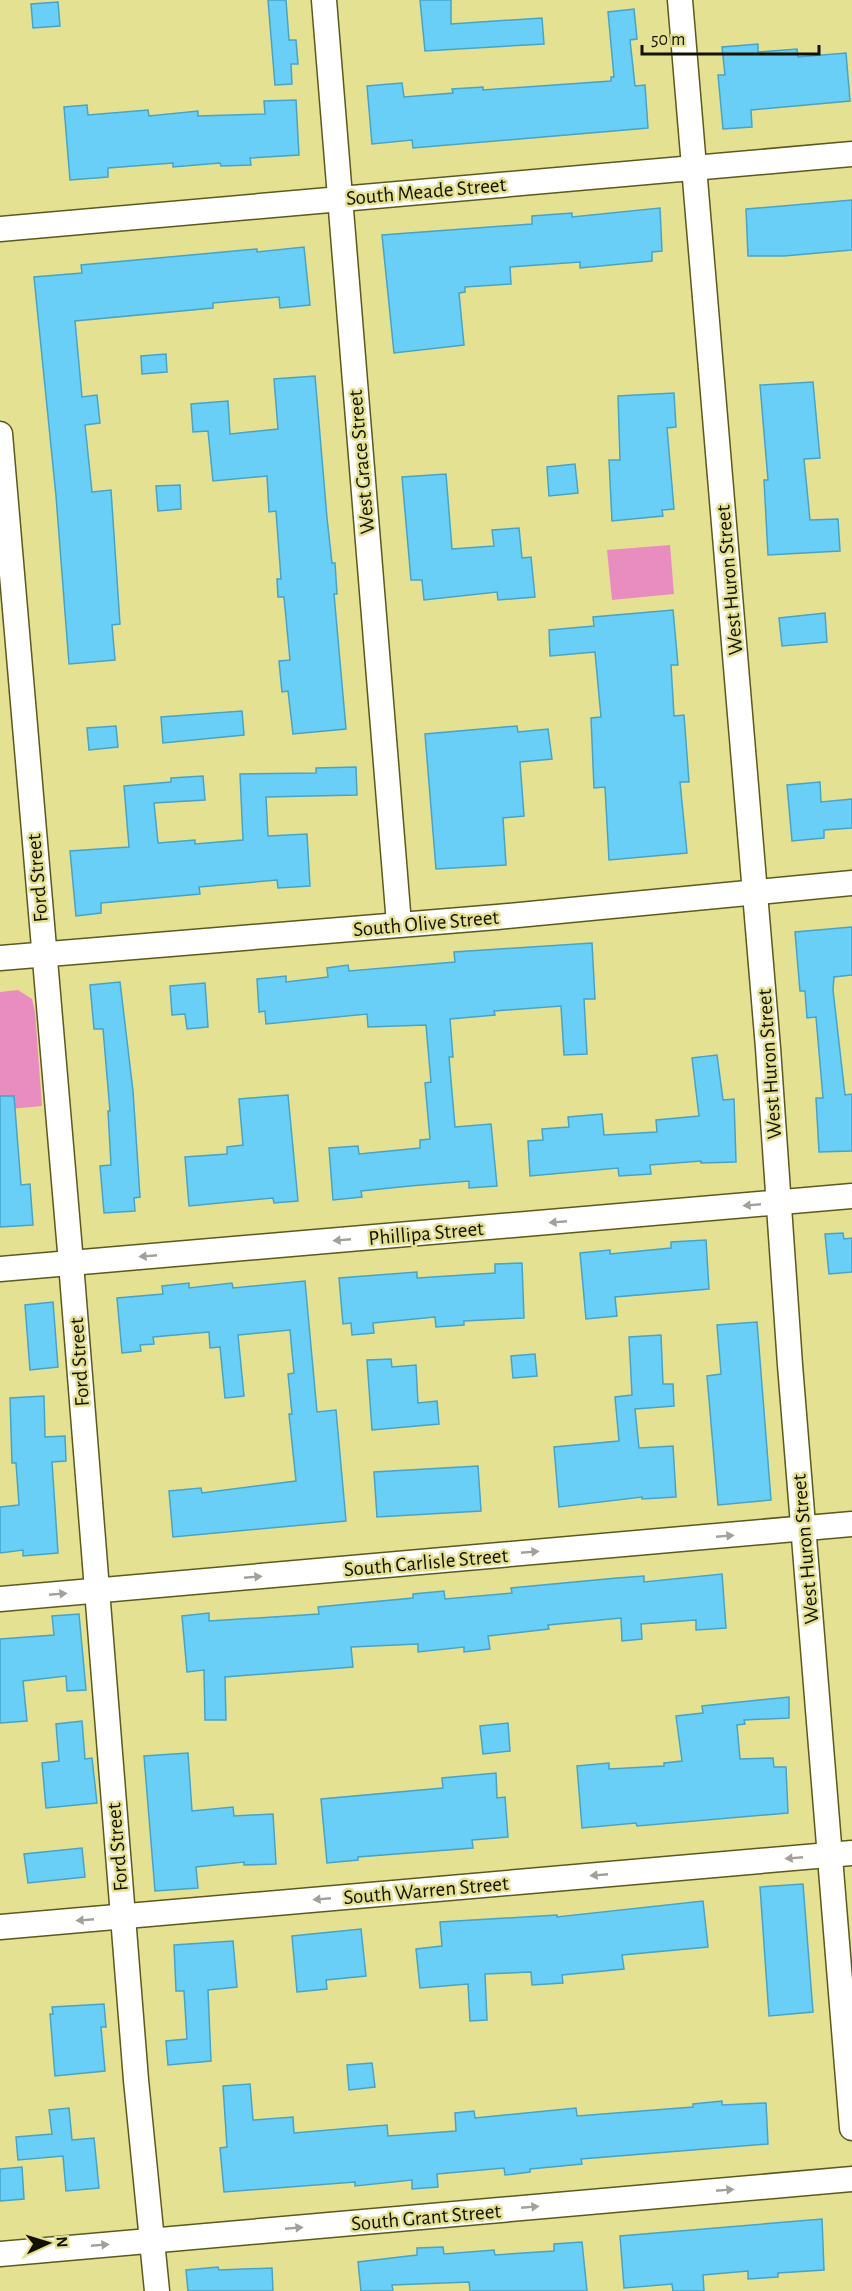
<svg xmlns="http://www.w3.org/2000/svg" width="852" height="2291" viewBox="0 0 852 2291" font-family="'Alegreya Sans',sans-serif">
  <style>
    .green { fill: #e98dc0 }
    .building { fill: #69cff7; stroke: #47a4c7; stroke-width: 1.5 }
    .lines { fill: none; stroke-linecap: round; stroke-linejoin: round }
    .minor-casing { stroke: #5c591d; stroke-width: 27 }
    .minor { stroke: #fff; stroke-width: 24 }
    .oneway { fill: #a1a099 }
    .labels { text-anchor: middle; stroke-width: 5; stroke-linejoin: round; paint-order: stroke }
    .street-label { font-size: 21px; fill: #131200; stroke: #e5e192 }
  </style>
  <rect width="100%" height="100%" fill="#e5e192"/>
  <g class="green">
    <polygon points="670,545 674,594 612,600 607,550"/>
    <polygon points="18,990 32,999 35,1012 42,1106 0,1110 0,992"/>
  </g>
  <g class="building">
    <polygon points="268,0 286,0 289,40 296,40 298,64 291,64 292,84 275,85"/>
    <polygon points="420,0 451,0 451,24 542,18 544,44 425,51"/>
    <polygon points="58,2 60,26 33,28 31,4"/>
    <polygon points="634,9 637,39 630,40 635,86 645,85 648,128 413,148 412,140 372,144 367,86 402,83 404,97 453,93 452,89 483,87 483,90 611,81 611,77 614,77 608,12"/>
    <polygon points="758,44 758,52 797,49 798,57 846,53 850,101 751,110 752,127 723,129 718,75 725,75 722,47"/>
    <polygon points="296,100 299,155 250,158 251,165 221,166 220,163 173,167 173,163 108,168 108,177 70,180 64,107 87,105 88,115 148,110 149,116 198,111 198,116 265,114 264,101"/>
    <polygon points="852,200 852,250 784,256 748,256 746,209"/>
    <polygon points="660,208 662,251 652,252 652,261 580,268 580,262 510,267 511,284 465,287 465,292 459,293 464,345 394,353 382,235 532,224 532,216 572,213 572,217"/>
    <polygon points="304,247 310,305 280,308 279,297 213,303 213,308 75,321 82,397 97,395 100,423 85,425 92,492 111,490 120,624 112,625 115,660 69,664 56,496 34,277 82,273 81,265 257,249 257,252"/>
    <polygon points="166,354 167,372 142,374 141,356"/>
    <polygon points="315,376 327,518 332,563 335,563 337,594 334,594 346,729 293,734 288,691 282,692 279,661 290,660 284,597 278,597 277,579 281,579 276,511 269,512 267,476 213,481 208,431 193,432 191,404 228,401 230,434 278,429 274,379"/>
    <polygon points="813,382 820,458 804,459 810,520 838,519 840,551 768,555 764,480 768,480 760,385"/>
    <polygon points="674,393 676,427 667,428 674,509 662,510 663,516 612,521 609,460 620,460 618,396"/>
    <polygon points="575,464 578,493 549,496 547,467"/>
    <polygon points="446,474 452,549 494,546 492,530 519,528 522,558 531,557 535,597 498,600 497,592 424,600 422,580 411,580 402,477"/>
    <polygon points="180,485 181,509 158,511 156,486"/>
    <polygon points="673,610 678,665 671,665 674,716 684,715 689,782 680,782 687,853 609,860 605,787 594,788 591,718 601,717 595,652 550,656 549,630 594,626 593,617"/>
    <polygon points="825,613 827,642 782,646 779,618"/>
    <polygon points="242,711 244,735 163,743 161,717"/>
    <polygon points="116,726 118,747 89,750 87,728"/>
    <polygon points="517,726 518,732 548,729 552,759 520,762 524,816 503,818 506,865 436,869 425,734"/>
    <polygon points="356,767 357,795 266,797 268,836 307,834 310,886 278,888 277,880 199,887 200,894 101,903 101,913 76,916 70,851 129,847 124,786 171,782 171,778 203,776 205,800 154,803 158,843 195,840 195,844 243,840 240,774 316,773 316,768"/>
    <polygon points="820,782 821,802 852,799 852,828 824,830 824,838 792,841 787,785"/>
    <polygon points="852,927 852,975 834,977 833,990 845,1095 852,1094 852,1151 819,1152 816,1098 823,1098 816,1017 807,1018 805,991 800,991 795,932"/>
    <polygon points="592,943 595,999 584,999 587,1054 564,1055 561,1006 494,1011 495,1015 450,1019 453,1057 449,1057 455,1127 491,1124 497,1186 469,1188 469,1181 410,1186 361,1191 362,1197 333,1200 329,1148 358,1146 359,1154 420,1148 420,1140 430,1139 425,1083 431,1082 426,1025 368,1027 367,1014 266,1024 265,1011 259,1012 257,979 286,976 286,982 328,977 327,968 348,965 349,971 455,962 454,952"/>
    <polygon points="120,982 133,1091 140,1197 134,1198 135,1211 104,1213 100,1166 111,1165 108,1111 110,1111 103,1029 94,1029 90,985"/>
    <polygon points="205,983 208,1027 187,1029 185,1014 172,1015 170,986"/>
    <polygon points="717,1055 723,1100 734,1099 736,1162 701,1163 701,1161 650,1165 651,1174 619,1176 618,1168 530,1176 528,1141 543,1140 542,1129 569,1127 568,1117 602,1114 604,1135 657,1132 656,1120 699,1116 692,1058"/>
    <polygon points="288,1095 298,1201 274,1203 273,1198 189,1206 185,1157 227,1154 227,1147 243,1145 239,1099"/>
    <polygon points="0,1096 14,1096 21,1185 30,1184 33,1225 0,1227"/>
    <polygon points="843,1233 844,1239 852,1238 852,1272 829,1274 825,1234"/>
    <polygon points="706,1240 709,1289 615,1297 617,1316 586,1319 580,1253 610,1250 610,1254 671,1248 671,1242"/>
    <polygon points="522,1263 524,1318 464,1321 464,1325 436,1327 435,1317 373,1323 374,1333 352,1335 351,1323 343,1324 339,1278 417,1272 417,1278 495,1273 495,1264"/>
    <polygon points="305,1281 317,1412 336,1410 346,1521 173,1537 169,1491 201,1488 202,1493 296,1481 289,1414 292,1414 288,1374 294,1373 290,1330 238,1335 244,1396 225,1398 220,1347 210,1348 209,1332 153,1337 154,1344 140,1345 141,1351 122,1353 117,1298 163,1294 162,1286 189,1283 189,1288 232,1283 233,1288"/>
    <polygon points="53,1302 58,1367 30,1370 25,1305"/>
    <polygon points="757,1322 771,1500 718,1505 707,1376 721,1374 717,1325"/>
    <polygon points="661,1335 663,1384 673,1384 674,1406 635,1409 639,1448 673,1446 676,1497 642,1499 642,1497 559,1507 554,1447 619,1441 615,1397 632,1395 629,1337"/>
    <polygon points="535,1354 537,1376 513,1378 511,1356"/>
    <polygon points="391,1359 392,1367 416,1365 418,1403 437,1401 439,1424 372,1430 367,1360"/>
    <polygon points="44,1396 45,1437 65,1436 66,1461 52,1462 58,1553 23,1556 23,1550 0,1553 0,1507 19,1505 16,1463 12,1463 10,1398"/>
    <polygon points="478,1466 481,1511 377,1517 374,1472"/>
    <polygon points="722,1574 726,1628 696,1630 696,1620 641,1624 642,1639 622,1641 621,1618 548,1625 549,1629 488,1636 490,1649 464,1652 464,1647 418,1652 418,1644 351,1647 353,1667 225,1677 226,1720 205,1720 204,1670 187,1672 182,1616 209,1613 209,1621 319,1614 318,1607 413,1598 413,1594 444,1591 445,1599 512,1593 511,1588 617,1578 644,1576 644,1582"/>
    <polygon points="79,1614 86,1690 67,1691 66,1676 23,1681 27,1721 0,1723 0,1639 54,1635 52,1616"/>
    <polygon points="789,1697 789,1718 744,1720 745,1724 737,1725 740,1759 773,1758 774,1767 786,1767 788,1813 637,1826 636,1823 582,1828 577,1766 609,1763 609,1769 664,1766 664,1763 682,1761 676,1716 703,1713 702,1706"/>
    <polygon points="82,1721 85,1759 92,1758 97,1803 46,1808 42,1763 59,1761 56,1724"/>
    <polygon points="508,1723 510,1751 483,1754 480,1726"/>
    <polygon points="188,1753 192,1811 233,1807 234,1816 273,1814 276,1864 244,1865 244,1862 196,1867 198,1888 155,1891 144,1756"/>
    <polygon points="496,1773 497,1798 505,1797 508,1837 472,1840 473,1848 358,1857 358,1860 327,1863 321,1799 443,1788 442,1778"/>
    <polygon points="82,1848 85,1877 28,1883 24,1854"/>
    <polygon points="803,1884 813,2012 769,2016 760,1887"/>
    <polygon points="703,1901 708,1947 622,1955 624,1969 562,1975 563,1983 532,1985 531,1972 485,1974 487,2020 470,2021 468,1984 420,1988 416,1949 442,1946 440,1922 557,1915 557,1917"/>
    <polygon points="361,1929 366,1976 326,1980 327,1989 297,1992 292,1936"/>
    <polygon points="233,1941 237,1987 208,1990 211,2061 168,2065 166,2041 187,2039 184,1991 176,1991 174,1945"/>
    <polygon points="104,2004 106,2027 101,2027 105,2071 55,2076 50,2014 53,2014 52,2007"/>
    <polygon points="372,2063 375,2087 349,2090 347,2065"/>
    <polygon points="250,2084 253,2120 293,2117 294,2133 387,2125 388,2136 456,2131 455,2113 474,2111 475,2118 576,2108 577,2116 693,2107 693,2104 722,2101 722,2105 766,2103 768,2144 581,2159 582,2164 530,2169 530,2172 505,2175 504,2168 437,2174 438,2187 412,2189 412,2180 355,2186 355,2182 224,2192 220,2148 227,2147 223,2086"/>
    <polygon points="69,2108 72,2140 94,2138 99,2188 66,2191 63,2156 18,2160 16,2137 52,2134 49,2110"/>
    <polygon points="22,2167 24,2199 0,2201 0,2169"/>
    <polygon points="822,2219 824,2270 778,2273 778,2277 748,2279 748,2271 703,2275 704,2291 673,2291 672,2284 624,2288 620,2236"/>
    <polygon points="582,2242 587,2291 470,2291 469,2282 392,2285 393,2291 361,2291 358,2262 417,2255 417,2248 443,2247 444,2254 494,2250 495,2255 554,2251 554,2244"/>
    <polygon points="218,2267 219,2270 272,2268 273,2291 188,2291 186,2270"/>
  </g>
  <g class="lines">
    <defs>
      <g id="minor">
        <polyline points="324,0 399,924"/>
        <polyline points="680,0 768,1048 790,1365 852,2128"/>
        <polyline points="0,229 852,154"/>
        <polyline points="0,434 71,1263 136,2080 157,2291"/>
        <polyline points="0,958 497,917 852,883"/>
        <polyline points="0,1269 852,1196"/>
        <polyline points="0,1599 852,1524"/>
        <polyline points="0,1927 852,1853"/>
        <polyline points="0,2254 852,2179"/>
      </g>
    </defs>
    <use href="#minor" class="minor-casing"/>
    <use href="#minor" class="minor"/>
  </g>
  <defs><path id="oneway-solid" d="M-6-.8H1V-3.2L6.5 0L1 3.2V.8H-6Z" transform="scale(1.5)"/></defs>
  <g class="oneway">
    <use href="#oneway-solid" transform="translate(752 1205) rotate(175)"/>
    <use href="#oneway-solid" transform="translate(558 1222) rotate(175)"/>
    <use href="#oneway-solid" transform="translate(342 1240) rotate(175)"/>
    <use href="#oneway-solid" transform="translate(148 1256) rotate(175)"/>
    <use href="#oneway-solid" transform="translate(725 1536) rotate(-5)"/>
    <use href="#oneway-solid" transform="translate(530 1552) rotate(-5)"/>
    <use href="#oneway-solid" transform="translate(253 1577) rotate(-5)"/>
    <use href="#oneway-solid" transform="translate(58 1594) rotate(-5)"/>
    <use href="#oneway-solid" transform="translate(794 1858) rotate(175)"/>
    <use href="#oneway-solid" transform="translate(599 1875) rotate(175)"/>
    <use href="#oneway-solid" transform="translate(322 1899) rotate(175)"/>
    <use href="#oneway-solid" transform="translate(85 1920) rotate(175)"/>
    <use href="#oneway-solid" transform="translate(725 2190) rotate(-5)"/>
    <use href="#oneway-solid" transform="translate(530 2207) rotate(-5)"/>
    <use href="#oneway-solid" transform="translate(294 2228) rotate(-5)"/>
    <use href="#oneway-solid" transform="translate(100 2245) rotate(-5)"/>
  </g>
  <g class="labels">
    <g class="street-label">
      <text transform="translate(426 191) rotate(-5)" y="7">South Meade Street</text>
      <text transform="translate(361 462) rotate(-95)" y="7">West Grace Street</text>
      <text transform="translate(729 580) rotate(-95)" y="7">West Huron Street</text>
      <text transform="translate(37 878) rotate(-95)" y="7">Ford Street</text>
      <text transform="translate(426 923) rotate(-5)" y="7">South Olive Street</text>
      <text transform="translate(769 1064) rotate(-94)" y="7">West Huron Street</text>
      <text transform="translate(426 1233) rotate(-5)" y="7">Phillipa Street</text>
      <text transform="translate(79 1362) rotate(-94)" y="7">Ford Street</text>
      <text transform="translate(805 1549) rotate(-95)" y="7">West Huron Street</text>
      <text transform="translate(426 1562) rotate(-5)" y="7">South Carlisle Street</text>
      <text transform="translate(117 1847) rotate(-95)" y="7">Ford Street</text>
      <text transform="translate(426 1890) rotate(-5)" y="7">South Warren Street</text>
      <text transform="translate(426 2217) rotate(-5)" y="7">South Grant Street</text>
    </g>
  </g>
  <g transform="translate(48 2243) rotate(86)" stroke="#e5e192" stroke-width="4.5" paint-order="stroke">
  <path d="M0-4.5L10 22L0 15L-10 22Z" fill="#131200"/>
  <text y="-9" font-size="16" font-weight="bold" text-anchor="middle" fill="#131200">N</text>
  </g>
  <path d="M642 45v9h177v-9" fill="none" stroke="#131200" stroke-width="3"/>
  <text x="651" y="45" font-size="18" fill="#131200" stroke="#e5e192" stroke-width="4.5" paint-order="stroke">50 m</text>
</svg>
